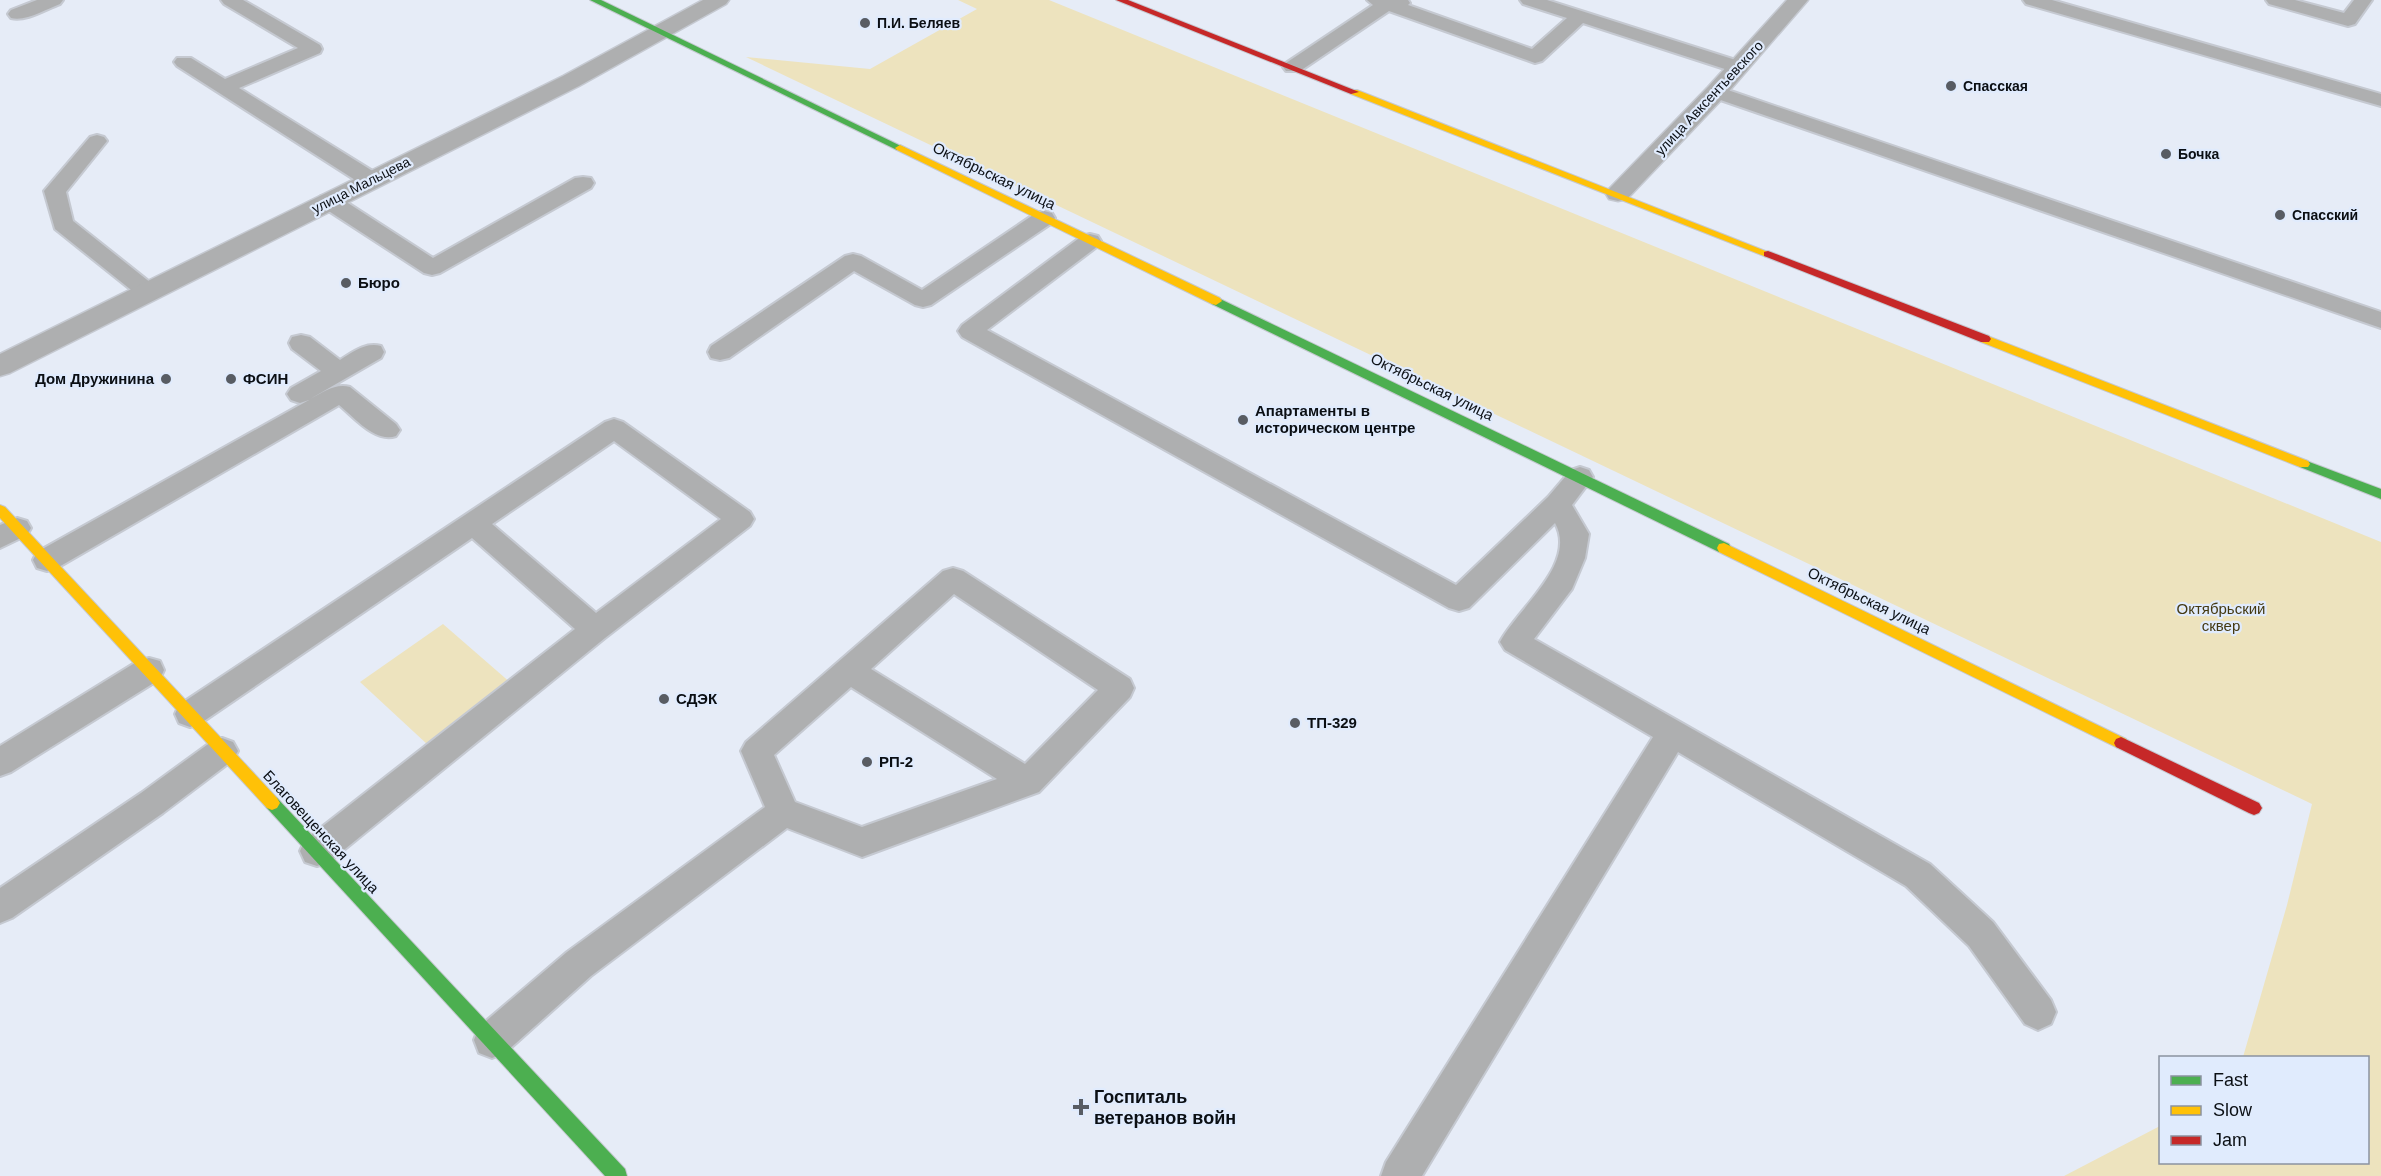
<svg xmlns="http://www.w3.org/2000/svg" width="2381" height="1176" viewBox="0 0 2381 1176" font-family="Arial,sans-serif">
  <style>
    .green { fill: #ede3be }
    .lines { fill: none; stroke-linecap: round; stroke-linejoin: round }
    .lane-casing { stroke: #c5c9d1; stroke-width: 4 }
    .street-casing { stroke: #c5c9d1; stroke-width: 3 }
    .fast-casing { stroke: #c5c9d1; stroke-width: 2 }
    .slow-casing { stroke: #c5c9d1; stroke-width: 2 }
    .jam-casing { stroke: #c5c9d1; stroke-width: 2 }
    .lane { fill: #aeafb0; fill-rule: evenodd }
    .street { fill: #aeafb0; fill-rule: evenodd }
    .fast { fill: #4caf50; fill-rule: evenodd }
    .slow { fill: #ffc107; fill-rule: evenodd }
    .jam { fill: #c62828; fill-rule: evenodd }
    .poi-dot { fill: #585c63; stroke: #e0ebfd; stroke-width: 2 }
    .labels { text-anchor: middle; stroke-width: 4.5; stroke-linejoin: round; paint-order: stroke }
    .far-poi-label { font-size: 14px; font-weight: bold; fill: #0b0f14; stroke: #e0ebfd; text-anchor: start }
    .far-street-label { font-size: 14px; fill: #0b0f14; stroke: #e0ebfd }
    .street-label { font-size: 15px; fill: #0b0f14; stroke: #e0ebfd }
    .poi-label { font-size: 15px; font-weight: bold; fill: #0b0f14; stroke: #e0ebfd; text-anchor: start }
    .park-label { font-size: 15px; fill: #443911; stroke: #e0ebfd }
    .near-poi-label { font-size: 18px; font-weight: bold; fill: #0b0f14; stroke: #e0ebfd; text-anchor: start }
  </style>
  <rect width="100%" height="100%" fill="#e6ecf7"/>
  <g class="green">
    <polygon points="958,0 1049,0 2381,542 2381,1176 2064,1176 2160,1126 2160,1162 2368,1162 2368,1058 2243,1057 2287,905 2312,804 746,57 870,69 977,9"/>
    <polygon points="443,624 511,683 428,745 360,682"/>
  </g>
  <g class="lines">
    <defs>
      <g id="lane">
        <path d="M37,0H63L60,4C46,9 26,22 11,18L8,14L11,10Z"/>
        <polygon points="221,0 243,0 320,45 322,49 320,53 239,88 379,175 382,180 379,185 371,186 363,185 177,66 174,62 177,58 191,58 225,79 298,48 224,4"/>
        <polygon points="1367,0 1408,0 1410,3 1408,5 1532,49 1567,18 1523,4 1520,0 1547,0 1745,63 1748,67 1745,71 1731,71 1583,23 1542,61 1535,63 1389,11 1300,71 1286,71 1283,67 1286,63 1373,5"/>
        <polygon points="2023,0 2052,0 2381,94 2381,106 2026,4"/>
        <polygon points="2266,0 2295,0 2344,13 2354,0 2372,0 2355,24 2348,26 2269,4"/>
        <polygon points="1716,86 2381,312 2381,328 1709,96 1706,92 1709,88"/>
        <polygon points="97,135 104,137 107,141 66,192 73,221 156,287 160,292 156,297 148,299 140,297 55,229 44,191 90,137"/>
        <polygon points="583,177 591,178 594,183 591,188 440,273 432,275 424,273 321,206 318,201 321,196 329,195 337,196 433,258 575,178"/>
        <polygon points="1044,211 1052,213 1055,218 1052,223 931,305 923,307 915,305 854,271 729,358 720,360 711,358 708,352 711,346 845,256 853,254 861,256 922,290 1036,213"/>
        <path d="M1090,234L1098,236L1101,241L1098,246L987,330L1456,585L1548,497L1571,470L1580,467L1589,470L1593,477L1572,505L1589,534L1585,558L1572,589L1534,639L1930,864L1993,922L2051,1000L2056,1012L2051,1024L2038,1030L2025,1024L1969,946L1906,886L1678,752L1422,1176H1381L1386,1162L1653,737L1505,650L1500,642C1517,609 1578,564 1555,523L1469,608L1459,611L1449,608L962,337L958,331L962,325L1082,236Z"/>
        <path d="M301,335L310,337L340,360C353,352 365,342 381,346L384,352L381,358L310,399C324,392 335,383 350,387L396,424L400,430L396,436C375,443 355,418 339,405L57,568L47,571L37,568L33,560L37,552L309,400L300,403L291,400L287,394L291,388L321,371L292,349L289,343L292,337Z"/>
        <path d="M614,419L623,422L750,512L754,519L750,526L605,638L329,862L317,866L305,862L300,851L305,840L575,629L472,538L201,723L190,727L179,723L175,714L179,705L605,422ZM614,441L721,519L596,613L492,524Z"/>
        <polygon points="17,518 27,521 31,528 27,535 0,548 0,525"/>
        <path d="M953,568L963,571L1130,679L1134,688L1130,697L1039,792L862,857L787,828L591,976L505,1053L492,1058L479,1053L474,1040L479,1027L567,952L765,807L741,751L746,742L943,571ZM954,594L1098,690L1025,764L871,669ZM851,687L997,779L862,827L795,802L774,755Z"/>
        <polygon points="149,658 160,661 164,670 160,679 11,772 0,776 0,746 138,661"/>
        <polygon points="222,738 233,742 238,751 233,760 163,813 12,918 0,923 0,888 141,793 211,742"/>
      </g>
      <g id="street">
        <polygon points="703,0 729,0 726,4 579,86 10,373 0,376 0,354 563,76"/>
        <polygon points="1787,0 1808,0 1724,97 1627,199 1618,201 1609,199 1606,194 1609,189 1708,87"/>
      </g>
      <g id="fast">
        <polygon points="590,0 601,0 905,148 897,150"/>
        <polygon points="1216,297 1729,544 1731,548 1729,552 1719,552 1212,304 1210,301"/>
        <polygon points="2304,460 2381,489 2381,499 2300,467 2298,464 2300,461"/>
        <polygon points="272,796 277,798 625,1169 627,1176 605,1176 267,808 264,803 267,798"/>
      </g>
      <g id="slow">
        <polygon points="1351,90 1357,90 1773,254 1768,257 1764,256 1351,94"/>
        <polygon points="900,145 1220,298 1222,301 1216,305 1212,304 897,150 895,148"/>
        <polygon points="1985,335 2308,461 2310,464 2308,467 2300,467 1981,342 1981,336"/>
        <polygon points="0,505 5,507 277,798 280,803 277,808 272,810 267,808 0,518"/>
        <polygon points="1724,543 2126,739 2128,743 2126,747 2121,749 2116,747 1719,552 1717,548 1719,544"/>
      </g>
      <g id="jam">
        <polygon points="1116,0 1128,0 1359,92 1351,94"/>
        <polygon points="1768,251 1989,336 1991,339 1989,342 1981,342 1764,256 1764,252"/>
        <polygon points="2121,737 2259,803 2262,808 2259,813 2254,815 2249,813 2116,747 2114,743 2116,739"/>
      </g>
    </defs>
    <use href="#lane" class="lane-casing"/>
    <use href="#street" class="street-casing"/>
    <use href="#fast" class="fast-casing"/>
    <use href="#slow" class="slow-casing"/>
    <use href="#jam" class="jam-casing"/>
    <use href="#lane" class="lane"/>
    <use href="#street" class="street"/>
    <use href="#fast" class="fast"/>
    <use href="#slow" class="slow"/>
    <use href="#jam" class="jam"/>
  </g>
  <g class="poi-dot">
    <circle cx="865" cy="23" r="6"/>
    <circle cx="1951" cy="86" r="6"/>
    <circle cx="2166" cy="154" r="6"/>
    <circle cx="2280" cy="215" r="6"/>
    <circle cx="346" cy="283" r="6"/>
    <circle cx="166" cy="379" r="6"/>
    <circle cx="231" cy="379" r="6"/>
    <circle cx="1243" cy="420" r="6"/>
    <circle cx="664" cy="699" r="6"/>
    <circle cx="1295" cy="723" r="6"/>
    <circle cx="867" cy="762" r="6"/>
    <path d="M1078 1098h6v6h6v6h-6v6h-6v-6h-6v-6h6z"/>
  </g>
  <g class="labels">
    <g class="far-poi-label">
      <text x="877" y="28">П.И. Беляев</text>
      <text x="1963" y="91">Спасская</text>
      <text x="2178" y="159">Бочка</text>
      <text x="2292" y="220">Спасский</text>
    </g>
    <g class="far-street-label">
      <text transform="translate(1709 98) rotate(-47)" y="5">улица Авксентьевского</text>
      <text transform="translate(361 185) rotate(-27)" y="5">улица Мальцева</text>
    </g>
    <g class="street-label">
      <text transform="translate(994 176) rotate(26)" y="5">Октябрьская улица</text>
      <text transform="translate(1432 387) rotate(26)" y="5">Октябрьская улица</text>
      <text transform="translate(1869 601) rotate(26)" y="5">Октябрьская улица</text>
      <text transform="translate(321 832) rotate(47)" y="5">Благовещенская улица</text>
    </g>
    <g class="poi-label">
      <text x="358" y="288">Бюро</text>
      <text x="154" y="384" text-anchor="end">Дом Дружинина</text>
      <text x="243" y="384">ФСИН</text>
      <text x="1255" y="416">Апартаменты в<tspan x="1255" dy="17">историческом центре</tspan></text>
      <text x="676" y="704">СДЭК</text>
      <text x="1307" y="728">ТП-329</text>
      <text x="879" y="767">РП-2</text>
    </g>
    <g class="park-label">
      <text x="2221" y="614">Октябрьский<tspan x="2221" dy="17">сквер</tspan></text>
    </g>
    <g class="near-poi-label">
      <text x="1094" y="1103">Госпиталь<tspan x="1094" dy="21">ветеранов войн</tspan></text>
    </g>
  </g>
  <rect x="2159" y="1056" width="210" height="108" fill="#e0ebfd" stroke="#8b93a0" stroke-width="1.5"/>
  <rect x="2171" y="1076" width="30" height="9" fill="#4caf50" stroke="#8b93a0" stroke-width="1.5"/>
  <text x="2213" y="1086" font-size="18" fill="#0b0f14">Fast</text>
  <rect x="2171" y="1106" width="30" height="9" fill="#ffc107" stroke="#8b93a0" stroke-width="1.5"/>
  <text x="2213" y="1116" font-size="18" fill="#0b0f14">Slow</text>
  <rect x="2171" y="1136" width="30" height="9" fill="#c62828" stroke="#8b93a0" stroke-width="1.5"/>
  <text x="2213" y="1146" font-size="18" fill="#0b0f14">Jam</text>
</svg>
